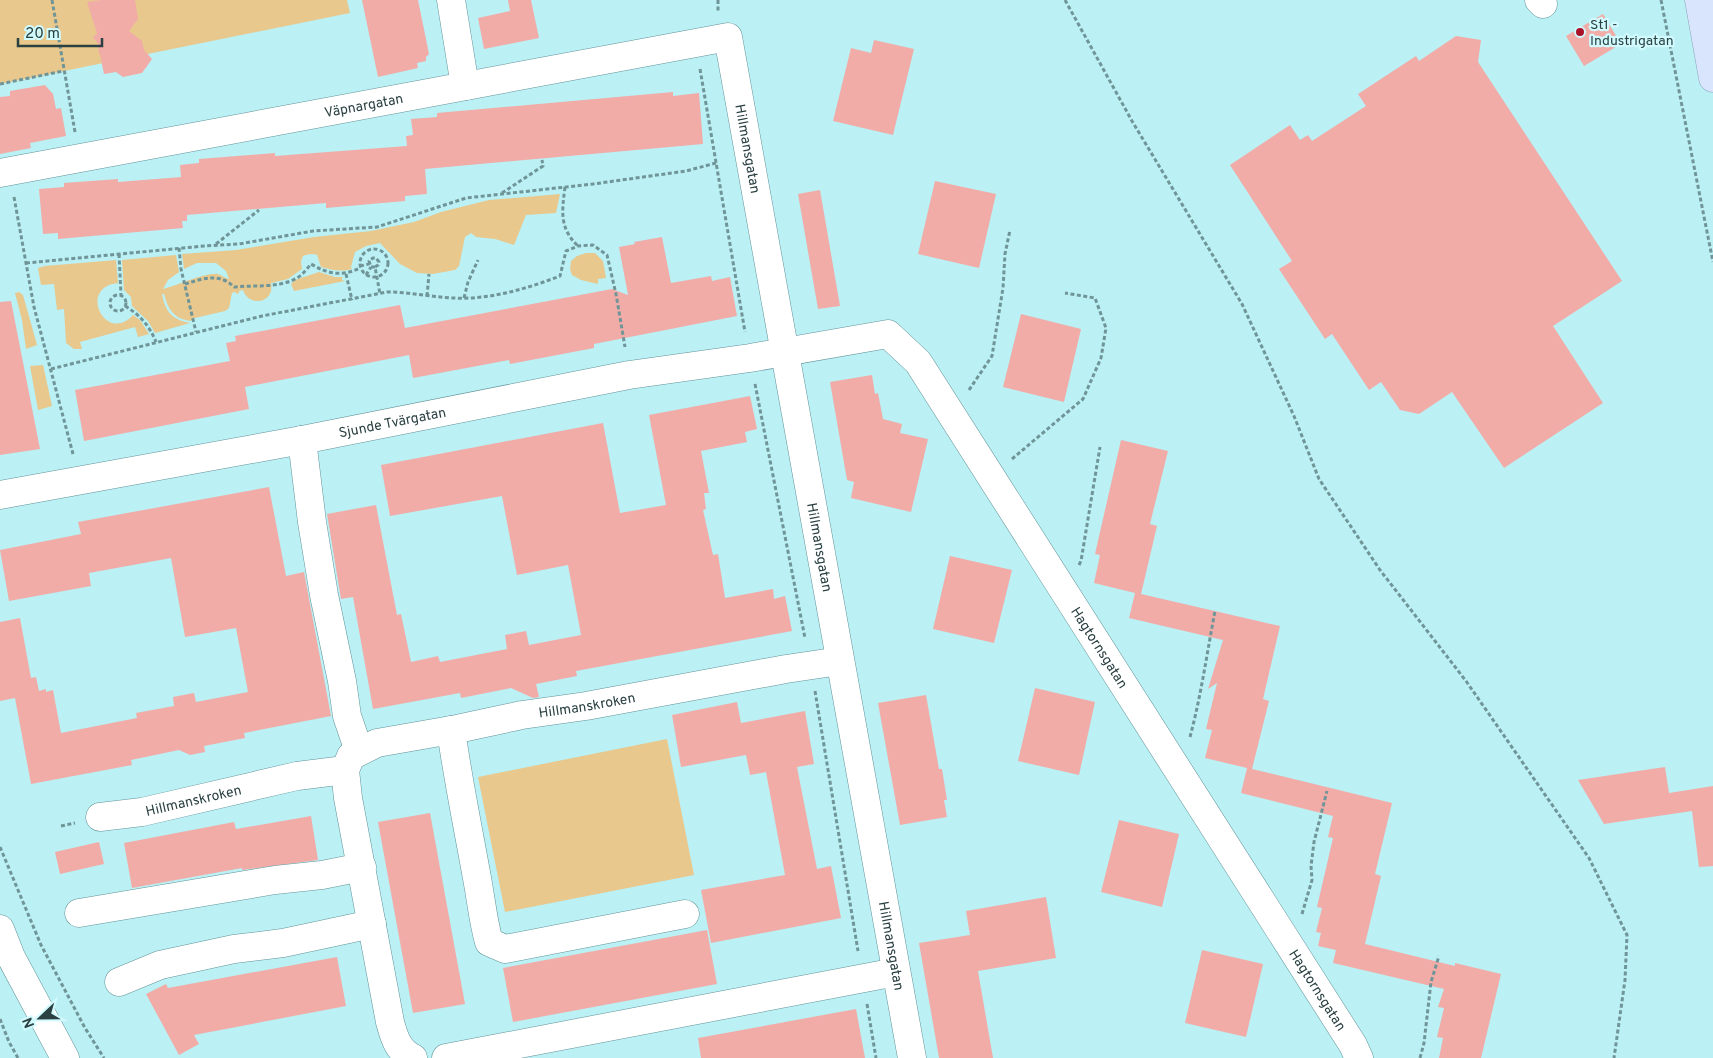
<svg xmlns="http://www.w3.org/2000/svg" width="1713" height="1058" viewBox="0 0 1713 1058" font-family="Overpass,sans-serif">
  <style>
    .green { fill: #e8c88d }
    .building { fill: #f1aca8 }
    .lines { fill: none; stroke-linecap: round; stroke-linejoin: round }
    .minor-casing { stroke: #629398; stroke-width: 29 }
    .major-casing { stroke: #8ba0ba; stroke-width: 29 }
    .path { stroke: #709598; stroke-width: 3; stroke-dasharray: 4 2.5; stroke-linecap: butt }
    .minor { stroke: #fff; stroke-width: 28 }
    .major { stroke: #d9e5fd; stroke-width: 28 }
    .poi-dot { fill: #a81126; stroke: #d1fbfe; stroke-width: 2 }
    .labels { text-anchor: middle; stroke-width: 4.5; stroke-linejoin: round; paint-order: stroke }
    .poi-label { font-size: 14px; fill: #2a4041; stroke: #d1fbfe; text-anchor: start }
    .street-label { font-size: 14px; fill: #2a4041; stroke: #d1fbfe }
  </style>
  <rect width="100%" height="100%" fill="#bbf0f4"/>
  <g class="green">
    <polygon points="0,0 347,0 350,13 0,84"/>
    <path d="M560,194L556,213L526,215L514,245L495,239L476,237L471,233L465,237L459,266L455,270L433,274L417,273L400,264L380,243L366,246L355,252L351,267L352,269C340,272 332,270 321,267L317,255C312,253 309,254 303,256L301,261L302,269L288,279L271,283C275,303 249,308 243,290L239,291V293L237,294L235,292L232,293L229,308L225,311L195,318L190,321C173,318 168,309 164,294H162C165,311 172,320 190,323L155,333L148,321L132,306L131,297L124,290L122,260L176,255L179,272L168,280L163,289C176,286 206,272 218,274C221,275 225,278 229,279L226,271L216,263H197L184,269L182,254L236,250L314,237L371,231L414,222L441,212L489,200Z"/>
    <polygon points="586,253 595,253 603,261 606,278 598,279 598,284 581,280 572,275 570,269 571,261 577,256"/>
    <path d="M116,260L118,283C77,287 106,345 133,315L140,320L149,334L138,337L135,327L80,342L82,349H74L66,343L64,309L57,310L54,284L41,285L38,268L45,266Z"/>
    <polygon points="319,272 335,277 342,277 342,280 345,281 294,291 291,284 295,280"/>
    <polygon points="19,292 23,295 37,345 26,349 22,320 15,293"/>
    <polygon points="43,365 52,406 38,410 30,366"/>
    <polygon points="667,739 694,875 505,912 478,777"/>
  </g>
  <g class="building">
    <polygon points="101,0 135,0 138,19 129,31 142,41 144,50 152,59 142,73 123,77 116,72 104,74 100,54 99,54 98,43 93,38 97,33 87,2"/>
    <polygon points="362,0 418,0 429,54 426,57 426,61 417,63 418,68 378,77"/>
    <polygon points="508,0 531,0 539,38 484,49 478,18 510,11"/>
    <polygon points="1603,14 1621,44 1584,66 1566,36"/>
    <polygon points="1456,36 1481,40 1478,62 1622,281 1553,326 1603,403 1504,468 1452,392 1419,414 1400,410 1381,382 1369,390 1332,334 1325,339 1279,269 1292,261 1230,165 1290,125 1300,140 1308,135 1312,141 1366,106 1358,94 1416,56 1419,61"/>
    <polygon points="874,40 914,49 893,135 833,121 851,48 871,53"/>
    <polygon points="45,85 53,94 56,109 61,108 66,136 30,143 31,148 0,154 0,97 10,96 10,91"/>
    <polygon points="673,92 673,96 699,93 703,144 425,169 427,194 405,196 405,201 326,208 326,203 187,215 187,221 182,221 183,228 58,239 58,233 43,234 39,189 64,187 64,183 118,179 118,182 181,177 180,165 199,163 199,159 275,153 275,156 407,146 406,136 413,135 411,119 437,117 437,113"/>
    <polygon points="935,181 996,194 979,268 918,254"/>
    <polygon points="820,190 840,306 818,309 798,194"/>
    <polygon points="662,237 671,283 711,276 712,281 730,277 737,316 594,344 594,348 510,364 509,360 413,378 409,355 245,387 249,409 84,441 75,390 230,361 226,343 236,341 235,336 400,305 405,328 612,289 628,295 619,247 635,244 634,242"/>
    <polygon points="11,301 40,449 0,455 0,302"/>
    <polygon points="1021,314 1081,329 1064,402 1003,387"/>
    <polygon points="872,375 875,394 878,393 883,419 902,424 900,433 928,439 911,512 851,498 854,482 847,480 830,382"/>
    <polygon points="750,396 757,429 745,432 747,442 701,451 709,493 704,493 706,509 703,510 713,555 718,554 725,598 773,589 774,599 785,596 792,631 576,671 577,676 536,684 539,697 533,698 511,688 461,698 460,693 373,709 353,597 341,599 327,514 376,505 397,615 401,614 411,662 438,656 440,662 507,649 505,635 526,631 529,645 581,635 568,565 517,575 502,496 390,516 381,465 603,423 620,513 666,505 649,415"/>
    <polygon points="1121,440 1168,451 1150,524 1157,526 1141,594 1280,626 1263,699 1269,701 1252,769 1392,803 1375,874 1381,876 1365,944 1455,966 1455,963 1501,974 1481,1058 1439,1058 1443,1038 1437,1037 1444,1008 1438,1007 1444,989 1333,963 1336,950 1318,946 1321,933 1316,932 1322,908 1317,907 1333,838 1328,837 1333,816 1241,793 1247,768 1205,758 1212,730 1206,729 1217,683 1208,689 1223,640 1129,618 1135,593 1094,583 1100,555 1095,554"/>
    <polygon points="269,487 286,576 304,572 331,716 244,733 245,738 204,746 205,752 190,755 179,750 131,760 132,765 31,784 15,698 0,701 0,622 20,618 31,678 36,677 39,691 46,689 46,692 53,690 61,733 137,718 136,713 174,706 173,697 194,693 196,702 248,692 236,628 185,637 171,558 89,573 91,586 9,601 0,550 81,534 78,522"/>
    <polygon points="950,556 1012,570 994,643 933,629"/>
    <polygon points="1035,688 1095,702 1079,775 1018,761"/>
    <polygon points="926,695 939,769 942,769 947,800 944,800 947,817 900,825 878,703"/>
    <polygon points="737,702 741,723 805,711 814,764 797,767 817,869 831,866 841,918 711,943 701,890 785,875 766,772 750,775 746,755 681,767 672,715"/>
    <polygon points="1665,767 1669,793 1713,786 1713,866 1699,867 1692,811 1604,824 1578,780"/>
    <polygon points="430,813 465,1004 413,1013 378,822"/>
    <polygon points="311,816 318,860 242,870 242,868 132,888 124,843 234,822 236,829"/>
    <polygon points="1119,820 1179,834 1162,907 1101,892"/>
    <polygon points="99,842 104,864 60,874 55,852"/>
    <polygon points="1046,897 1056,958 978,971 993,1058 939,1058 919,943 970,935 966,911"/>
    <polygon points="707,930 717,984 513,1022 503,968"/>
    <polygon points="1202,950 1263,964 1246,1037 1185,1023"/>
    <polygon points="337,957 346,1006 194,1035 199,1044 179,1055 146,994 166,984 168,988"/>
    <polygon points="856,1009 865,1058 701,1058 698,1038"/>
  </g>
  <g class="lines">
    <defs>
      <g id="minor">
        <polyline points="451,0 465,86"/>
        <polyline points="1539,0 1543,4"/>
        <path id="s1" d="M0,173L728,37L912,1058"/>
        <polyline points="302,440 312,522 324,595 342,681 347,716 359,751"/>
        <path id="s2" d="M0,495L302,440L629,375L750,358L888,334L918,362L1353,1045L1359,1058"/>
        <path d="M451,730C458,780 468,828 477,878C481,899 483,921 489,942L505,949L685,914"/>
        <path id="s3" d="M100,817L142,812L297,776L345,770"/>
        <polyline points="79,913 275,880 322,875 362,867"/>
        <polyline points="0,929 11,957 65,1058"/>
        <polyline points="119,982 160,965 234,949 283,943 372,924"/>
        <path id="s4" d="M413,1058C398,1051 394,1037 390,1022L348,798L345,770L351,756L377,743L457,729L522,715L586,706L786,669L840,661"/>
        <polyline points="446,1058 896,972"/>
      </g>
      <polyline id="major" points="1699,0 1713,78"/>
    </defs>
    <use href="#minor" class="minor-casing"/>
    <use href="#major" class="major-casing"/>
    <g class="path">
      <polyline points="52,0 75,132"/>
      <polyline points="718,0 718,11"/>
      <polyline points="1065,0 1132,121 1242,304 1294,416 1319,479 1380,570 1466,681 1589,858 1627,935 1625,980 1614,1058"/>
      <polyline points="1661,0 1713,262"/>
      <polyline points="700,69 745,332"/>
      <polyline points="0,84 63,71"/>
      <path d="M565,187C562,211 559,228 578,246"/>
      <polyline points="502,193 543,166 542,160"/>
      <polyline points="14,197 34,307 73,454"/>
      <polyline points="216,244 259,210"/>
      <polyline points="179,248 181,269 196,332"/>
      <circle cx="374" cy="263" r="14"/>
      <polyline points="119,254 121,295"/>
      <polyline points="26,263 204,246 239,244 313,231 377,227 466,198 593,184 686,171 716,163"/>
      <polyline points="360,266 369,264"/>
      <polyline points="375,267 371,267 369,261 373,258 376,258 379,262 378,265 375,267 380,294"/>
      <polyline points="346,274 352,300"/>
      <polyline points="366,275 371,267"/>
      <path d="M185,284C202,279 219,272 234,287C253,285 275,288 293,280C301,277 306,270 311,264C328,274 342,277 360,268"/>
      <circle cx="118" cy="303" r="8"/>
      <polyline points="427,296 429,274"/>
      <polyline points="464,298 468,282 478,260"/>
      <path d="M125,306C140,315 149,325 156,342"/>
      <path d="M51,369L262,316L387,292C410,292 431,297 453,298C489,300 526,289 560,276L566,251L578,246L593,245L607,255L616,294L625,347"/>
      <polyline points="755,384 805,638"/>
      <polyline points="969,390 992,356 1003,288 1005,254 1010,230"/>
      <polyline points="1012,459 1083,399 1101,358 1106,328 1095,298 1065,293"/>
      <polyline points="1079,565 1081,561 1100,447"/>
      <polyline points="815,691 858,951"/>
      <path d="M1190,737C1201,696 1207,653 1215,611"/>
      <polyline points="61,826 75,823"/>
      <polyline points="0,847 41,945 85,1028 104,1058"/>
      <polyline points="1302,914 1312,880 1311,866 1314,842 1327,791"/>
      <polyline points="867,1004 876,1058"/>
      <polyline points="0,1019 9,1042 18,1058"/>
      <polyline points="1420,1058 1424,1043 1431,982 1439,956"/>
    </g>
    <use href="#minor" class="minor"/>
    <use href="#major" class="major"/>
  </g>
  <circle class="poi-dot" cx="1580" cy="32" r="5"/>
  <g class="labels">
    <g class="poi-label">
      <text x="1590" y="29">St1 -<tspan x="1590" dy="16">Industrigatan</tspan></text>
    </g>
    <g class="street-label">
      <text dy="5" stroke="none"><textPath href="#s1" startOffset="370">Väpnargatan</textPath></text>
      <text dy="5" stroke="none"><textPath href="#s1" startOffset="854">Hillmansgatan</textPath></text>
      <text dy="5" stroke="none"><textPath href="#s2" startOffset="399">Sjunde Tvärgatan</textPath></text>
      <text dy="5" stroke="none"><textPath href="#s1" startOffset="1259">Hillmansgatan</textPath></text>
      <text dy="5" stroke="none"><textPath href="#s2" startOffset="1282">Hagtornsgatan</textPath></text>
      <text dy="5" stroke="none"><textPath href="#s4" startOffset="558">Hillmanskroken</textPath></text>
      <text dy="5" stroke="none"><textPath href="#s3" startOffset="95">Hillmanskroken</textPath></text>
      <text dy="5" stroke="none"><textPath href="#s1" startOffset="1664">Hillmansgatan</textPath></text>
      <text dy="5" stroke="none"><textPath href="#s2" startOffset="1688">Hagtornsgatan</textPath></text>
    </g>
  </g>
  <g transform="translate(40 1018) rotate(248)" stroke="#d1fbfe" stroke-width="4" paint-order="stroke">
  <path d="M0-4L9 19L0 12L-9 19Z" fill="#2a4041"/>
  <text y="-8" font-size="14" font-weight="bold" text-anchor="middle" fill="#2a4041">N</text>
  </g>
  <path d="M18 38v8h84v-8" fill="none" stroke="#2a4041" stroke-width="2.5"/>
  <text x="25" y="38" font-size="15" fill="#2a4041" stroke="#d1fbfe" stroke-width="4" paint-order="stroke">20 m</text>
</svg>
